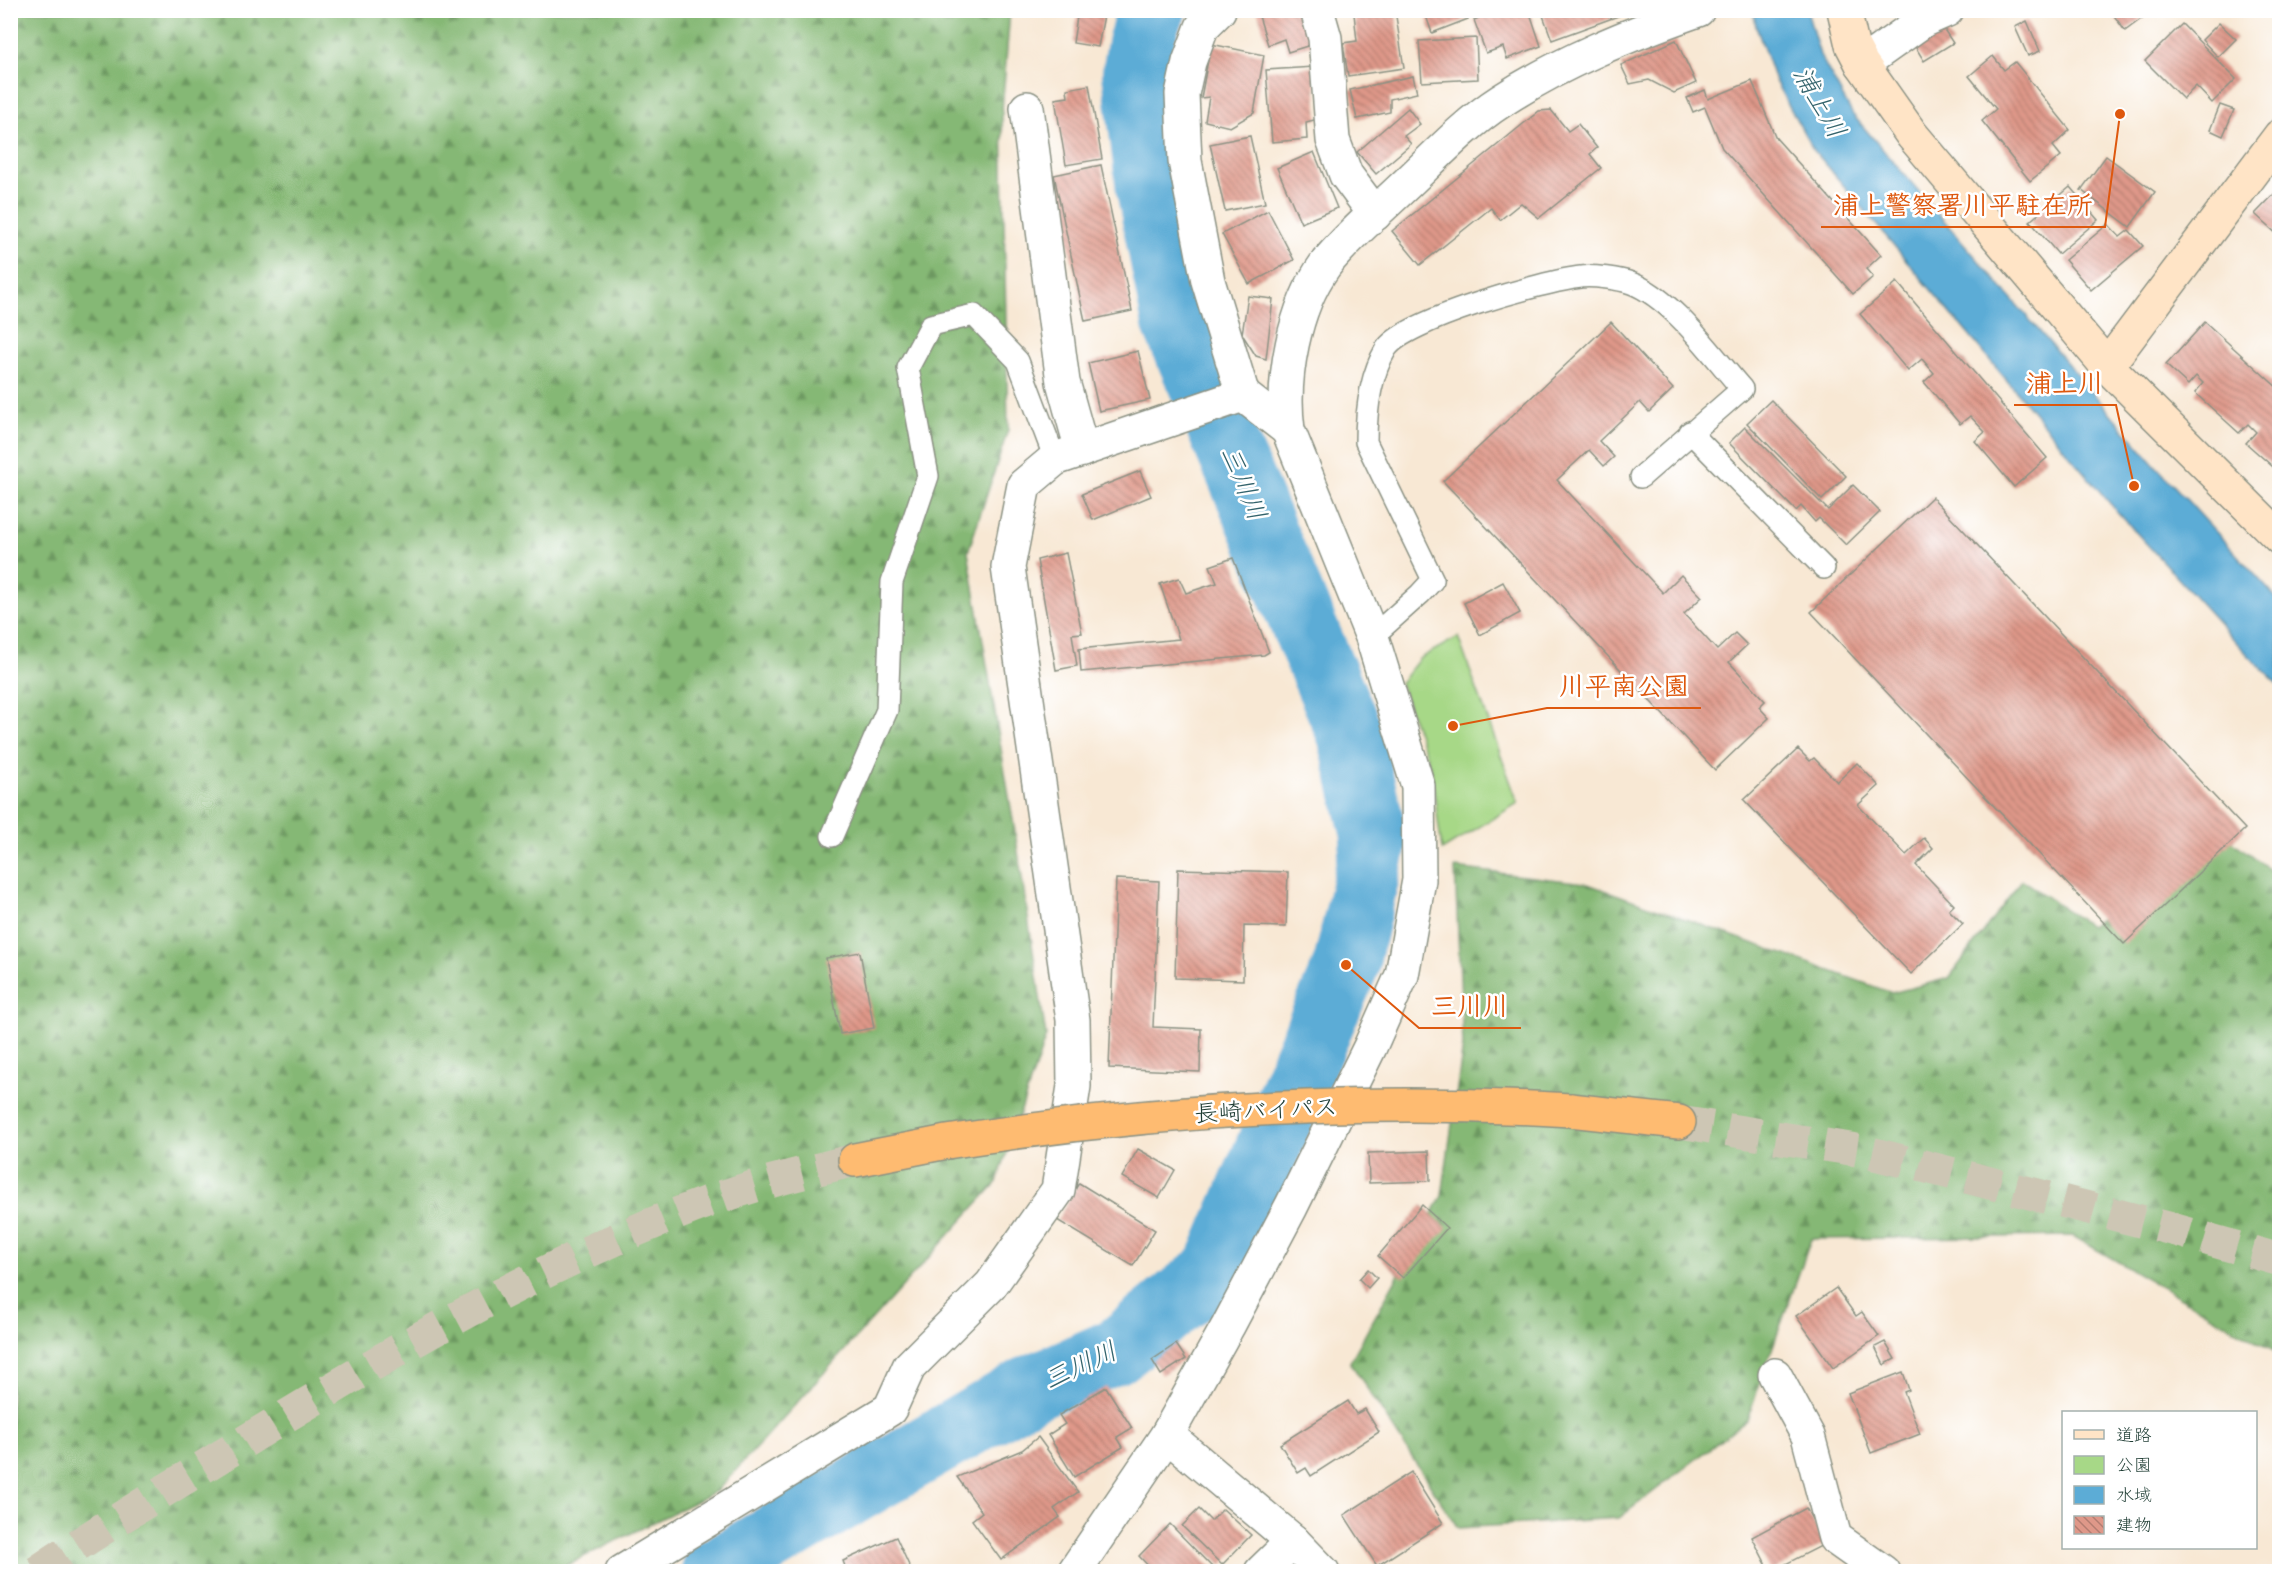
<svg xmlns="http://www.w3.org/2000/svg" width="2290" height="1582" viewBox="0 0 2290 1582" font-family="Dekko,'Klee One',sans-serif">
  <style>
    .forest { fill: url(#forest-firs); stroke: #527a54; stroke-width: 1.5 }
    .green { fill: #a7d887; stroke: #638a5e; stroke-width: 1.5 }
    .water { fill: #5cacd6; stroke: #3e7485; stroke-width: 1.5 }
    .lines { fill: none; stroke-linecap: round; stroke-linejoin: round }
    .river { stroke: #5cacd6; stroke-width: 66 }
    .building { fill: url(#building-back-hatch) }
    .highway-tunnel { stroke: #cdc6b4; stroke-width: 33; stroke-dasharray: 33 16; stroke-linecap: butt }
    .lane-casing { stroke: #8c9284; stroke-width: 24 }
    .street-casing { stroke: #8c9284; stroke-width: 36 }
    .secondary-casing { stroke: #8c9284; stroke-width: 36 }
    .highway-casing { stroke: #8c9284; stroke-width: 36 }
    .lane { stroke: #fff; stroke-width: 21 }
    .street { stroke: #fff; stroke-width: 33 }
    .secondary { stroke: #ffe4c6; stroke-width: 33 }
    .highway { stroke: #febb71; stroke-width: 33 }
    .highway-bridge-casing { stroke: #8c9284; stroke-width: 36; stroke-linecap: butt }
    .highway-bridge { stroke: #febb71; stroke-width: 33 }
    .labels { text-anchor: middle; stroke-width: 5; stroke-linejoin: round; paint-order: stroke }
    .street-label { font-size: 24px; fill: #1f3d34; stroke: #fff }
    .water-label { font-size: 26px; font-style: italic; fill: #34646d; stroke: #fff }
    .leader { fill: none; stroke: #de580e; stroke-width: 2 }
    .callout-dot { fill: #de580e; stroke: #fff; stroke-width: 2 }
    .callout-label { font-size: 26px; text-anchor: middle; font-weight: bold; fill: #de580e; stroke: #fff; stroke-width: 5; stroke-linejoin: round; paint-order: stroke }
  </style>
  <defs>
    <pattern id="forest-firs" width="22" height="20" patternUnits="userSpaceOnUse" patternTransform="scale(1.5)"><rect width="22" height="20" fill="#85b874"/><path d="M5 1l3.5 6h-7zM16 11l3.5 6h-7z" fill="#6c9760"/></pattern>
    <pattern id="building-back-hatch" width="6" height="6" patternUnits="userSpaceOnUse" patternTransform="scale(1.5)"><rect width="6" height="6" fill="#df9889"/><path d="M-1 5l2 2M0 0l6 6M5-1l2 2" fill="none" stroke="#b47d71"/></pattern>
  </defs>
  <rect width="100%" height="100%" fill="#fff"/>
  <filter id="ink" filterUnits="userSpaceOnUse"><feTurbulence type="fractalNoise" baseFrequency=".0167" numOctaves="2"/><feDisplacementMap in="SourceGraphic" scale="12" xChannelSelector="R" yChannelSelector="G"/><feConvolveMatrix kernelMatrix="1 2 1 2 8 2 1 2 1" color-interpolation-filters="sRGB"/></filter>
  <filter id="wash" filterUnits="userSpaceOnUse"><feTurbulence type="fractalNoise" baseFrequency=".008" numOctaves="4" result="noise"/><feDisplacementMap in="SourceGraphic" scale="24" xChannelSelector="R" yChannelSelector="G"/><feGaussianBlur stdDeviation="1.35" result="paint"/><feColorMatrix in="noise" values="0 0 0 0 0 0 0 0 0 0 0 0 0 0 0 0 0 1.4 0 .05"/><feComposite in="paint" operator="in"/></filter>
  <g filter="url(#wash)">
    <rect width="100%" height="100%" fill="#f8e8d4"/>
    <g class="forest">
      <polygon points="11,11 1010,11 1002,111 1008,430 968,552 1015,832 1046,1036 997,1182 717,1491 555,1571 11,1572"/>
      <polygon points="2227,837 2279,877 2279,1352 2277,1353 2073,1236 1811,1239 1747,1420 1619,1518 1458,1528 1350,1362 1442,1196 1463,1045 1455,868 1585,883 1892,993 1949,978 2022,880 2090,926"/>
    </g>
    <polygon class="green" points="1458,637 1518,803 1442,850 1431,769 1400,683 1420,658"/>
    <polygon class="water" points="1753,11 1807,11 1820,55 1853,115 2155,465 2279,601 2279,685 2249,656 2113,507 1813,149 1775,81 1756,26"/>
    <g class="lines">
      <polyline class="river" points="714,1572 1027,1390 1118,1350 1216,1270 1346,965 1375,839 1350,734 1175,323 1149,189 1135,73 1140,44 1149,15 1153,10"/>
    </g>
    <g id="blocks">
      <g class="building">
        <polygon points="1078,10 1105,10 1098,47 1073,43"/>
        <polygon points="1257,10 1303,10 1314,44 1288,52 1284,39 1268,45"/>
        <polygon points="1384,10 1395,10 1404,68 1348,76 1343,43 1357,41 1354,14"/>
        <polygon points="1424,10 1464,10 1468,19 1432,33"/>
        <polygon points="1481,10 1529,10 1541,46 1507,59 1503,47 1486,53 1474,20 1483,16"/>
        <polygon points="1541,10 1632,10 1632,11 1552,40"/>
        <polygon points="2110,10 2153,10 2125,31"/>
        <polygon points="2027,21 2040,51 2028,56 2015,27"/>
        <polygon points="2219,23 2236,39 2218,57 2202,40"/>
        <polygon points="2182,24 2236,79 2212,103 2196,86 2183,99 2145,61"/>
        <polygon points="1941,25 1953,43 1924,61 1913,43"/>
        <polygon points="1476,38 1478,79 1422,82 1419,41"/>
        <polygon points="1676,40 1696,83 1674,93 1649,80 1630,84 1621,65"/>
        <polygon points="1211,44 1264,55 1254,113 1230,127 1205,121 1209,97 1201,98"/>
        <polygon points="1993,56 2004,70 2015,62 2070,130 2053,146 2061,156 2030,181 1982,121 1996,109 1969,76"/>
        <polygon points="1314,67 1318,119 1306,122 1307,139 1272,142 1266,70"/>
        <polygon points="1413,76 1417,93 1390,99 1390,112 1357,119 1350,90"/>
        <polygon points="1752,81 1776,138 1881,255 1866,269 1873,277 1853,294 1722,148 1705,107 1693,112 1687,98 1705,90 1708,99"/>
        <polygon points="1089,85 1102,159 1066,165 1055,99 1068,97 1067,89"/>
        <polygon points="2220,105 2234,110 2223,136 2210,130"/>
        <polygon points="1408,108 1420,124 1404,136 1411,144 1376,174 1357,152"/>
        <polygon points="1551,110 1568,131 1578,124 1597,148 1590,154 1601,168 1539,218 1521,203 1500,220 1491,208 1420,265 1392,231 1539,111"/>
        <polygon points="1250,136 1265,203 1225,211 1210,144"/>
        <polygon points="1314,152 1337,208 1301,223 1277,168"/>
        <polygon points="2106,156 2155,192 2130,227 2081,190"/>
        <polygon points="1101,165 1132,311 1085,321 1054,175"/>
        <polygon points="2070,187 2098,220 2058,254 2030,221"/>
        <polygon points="2280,188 2280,237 2255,214"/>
        <polygon points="1268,210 1294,260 1249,284 1222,234"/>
        <polygon points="2108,224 2120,237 2129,230 2143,246 2091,290 2065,260"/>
        <polygon points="1897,282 2047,458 2014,487 1975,441 1985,432 1970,416 1960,424 1924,382 1934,373 1922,359 1908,371 1860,314"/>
        <polygon points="1248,296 1273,299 1266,359 1256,356 1242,334"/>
        <polygon points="1611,322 1673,389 1649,412 1640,402 1599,441 1614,457 1604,466 1589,450 1557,480 1663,593 1681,575 1702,597 1684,614 1717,650 1735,633 1747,645 1729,662 1765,701 1759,707 1769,718 1715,770 1443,481"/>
        <polygon points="2205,322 2280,390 2280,473 2246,443 2256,432 2248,424 2239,433 2195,393 2203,383 2196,376 2188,385 2166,365"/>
        <polygon points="1138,351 1150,400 1099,411 1088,363"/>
        <polygon points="1771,400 1846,476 1822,500 1747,423"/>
        <polygon points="1745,427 1828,510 1853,485 1880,512 1846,545 1819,518 1815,522 1801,506 1796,511 1729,443"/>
        <polygon points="1140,471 1151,496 1093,520 1082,494"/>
        <polygon points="1932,497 2245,829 2124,944 1811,612"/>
        <polygon points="1066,553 1082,633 1072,634 1077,666 1056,670 1037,560"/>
        <polygon points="1233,558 1269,652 1264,655 1081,672 1079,649 1179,639 1160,584 1179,578 1186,593 1217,583 1210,566"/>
        <polygon points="1503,582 1520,613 1480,635 1464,603"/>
        <polygon points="1798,749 1810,761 1814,758 1837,782 1857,763 1879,786 1858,805 1906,855 1924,838 1933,848 1916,865 1954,905 1949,910 1963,924 1911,974 1744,800"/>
        <polygon points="1178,869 1288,872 1286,927 1244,926 1243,980 1175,978"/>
        <polygon points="1116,879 1159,881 1153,1027 1201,1029 1200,1072 1109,1068"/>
        <polygon points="860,952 874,1028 840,1034 826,958"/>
        <polygon points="1138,1149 1175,1170 1159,1198 1122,1177"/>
        <polygon points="1429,1151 1430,1181 1369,1183 1368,1153"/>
        <polygon points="1079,1183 1155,1230 1133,1266 1057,1220"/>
        <polygon points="1422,1205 1447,1228 1403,1278 1378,1256"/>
        <polygon points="1368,1269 1377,1278 1368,1288 1359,1279"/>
        <polygon points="1836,1288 1856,1316 1862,1312 1879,1336 1833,1368 1796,1316"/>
        <polygon points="1885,1342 1895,1359 1884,1365 1875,1347"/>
        <polygon points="1176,1344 1186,1359 1161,1375 1152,1360"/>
        <polygon points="1903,1372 1909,1390 1904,1392 1920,1434 1871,1453 1848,1393"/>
        <polygon points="1106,1387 1132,1428 1117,1437 1123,1447 1074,1477 1048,1435 1065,1424 1059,1415"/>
        <polygon points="1348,1401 1356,1414 1365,1409 1379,1432 1311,1476 1306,1468 1298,1473 1280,1444"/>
        <polygon points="1038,1437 1078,1492 1054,1509 1060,1517 1001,1560 972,1520 982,1512 957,1477 1022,1450"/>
        <polygon points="1411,1472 1443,1523 1377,1566 1344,1515"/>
        <polygon points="1806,1508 1825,1544 1770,1572 1752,1537"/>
        <polygon points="1199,1509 1211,1521 1223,1509 1251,1535 1222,1565 1182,1526"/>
        <polygon points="1170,1524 1212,1567 1207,1572 1154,1572 1139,1556"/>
        <polygon points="896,1537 912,1572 841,1572 846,1569 843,1561"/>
      </g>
    </g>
  </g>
  <g filter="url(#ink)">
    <use href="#blocks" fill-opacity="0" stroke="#8c9284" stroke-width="1.5"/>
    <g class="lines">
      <g class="highway-tunnel">
        <polyline points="1679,1122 1863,1151 2176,1230 2280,1260"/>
        <path d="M37,1572C106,1525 178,1483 249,1439C397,1348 549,1260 713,1200C759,1183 807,1172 855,1160"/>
      </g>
      <defs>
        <g id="lane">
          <polyline points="1690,432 1824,568"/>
          <path d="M1372,637L1420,594L1433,580L1366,442C1366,411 1370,376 1386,349C1404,320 1545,281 1581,277C1591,275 1621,279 1631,283C1672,298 1713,356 1742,389L1641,477"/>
          <polyline points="832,836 887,710 892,582 928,476 908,368 931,325 974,315 1018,361 1055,459"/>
        </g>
        <g id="street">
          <polyline points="1219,10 1202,27 1189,62 1182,94 1185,161 1208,281 1243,395 1288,430"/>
          <polyline points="1317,10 1325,38 1333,140 1346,175 1375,214"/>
          <polyline points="1862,64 1924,20 1947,10"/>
          <polyline points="1027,108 1063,382 1082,450"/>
          <polyline points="1775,1375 1808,1436 1835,1538 1883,1572"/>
          <polyline points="1167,1435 1293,1541 1323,1572"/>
          <polyline points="622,1572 890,1409 909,1367 991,1285 1058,1190 1074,1086 1073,1020 1008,567 1024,485 1055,459 1243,395"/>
          <path d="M1074,1572L1167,1435L1228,1326L1291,1207L1370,1047L1402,975L1419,880L1418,786L1372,637L1288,430C1281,378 1294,308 1325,265C1344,240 1379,210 1402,188C1433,159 1465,124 1501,101C1561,62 1630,34 1698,10"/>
          <polyline points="1261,1572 1293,1541"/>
        </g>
        <g id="secondary">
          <polyline points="1844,10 1852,45 1862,64 1912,135 2107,366 2280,538"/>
          <polyline points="2107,366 2280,136"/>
        </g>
        <g id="highway">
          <polyline points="1570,1110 1679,1122"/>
          <polyline points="855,1160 947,1142"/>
        </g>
      </defs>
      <use href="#lane" class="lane-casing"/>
      <use href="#street" class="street-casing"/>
      <use href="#secondary" class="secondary-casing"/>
      <use href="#highway" class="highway-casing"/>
      <use href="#lane" class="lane"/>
      <use href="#street" class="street"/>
      <use href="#secondary" class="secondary"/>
      <use href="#highway" class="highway"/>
      <defs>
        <path id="highway-bridge" d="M947,1142C1153,1110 1362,1097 1570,1110"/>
      </defs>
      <use href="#highway-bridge" class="highway-bridge-casing"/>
      <use href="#highway-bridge" class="highway-bridge"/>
    </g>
  </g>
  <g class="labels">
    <g class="street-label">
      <text transform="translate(1266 1110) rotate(-3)" y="8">長崎バイパス</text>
    </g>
    <g class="water-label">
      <text transform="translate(1820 102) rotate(60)" y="9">浦上川</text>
      <text transform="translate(1244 483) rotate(67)" y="9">三川川</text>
      <text transform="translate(1080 1365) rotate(-25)" y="9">三川川</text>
    </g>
  </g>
  <path class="leader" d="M2120 114L2105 227H1821M2134 486L2116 405H2014M1453 726L1547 708H1701M1346 965L1419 1028H1521"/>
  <g class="callout-dot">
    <circle cx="2120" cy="114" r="6"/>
    <circle cx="2134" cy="486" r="6"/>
    <circle cx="1453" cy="726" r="6"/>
    <circle cx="1346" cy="965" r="6"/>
  </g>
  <g class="callout-label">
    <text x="1963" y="214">浦上警察署川平駐在所</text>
    <text x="2065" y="392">浦上川</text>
    <text x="1624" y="695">川平南公園</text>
    <text x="1470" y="1015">三川川</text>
  </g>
  <rect width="2290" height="1582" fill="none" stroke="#fff" stroke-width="36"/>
  <rect x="2062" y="1411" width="195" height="138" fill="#ffffff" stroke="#a5b1ae" stroke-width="1.5"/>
  <rect x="2074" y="1430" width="30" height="9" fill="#ffe4c6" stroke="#a5b1ae" stroke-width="1.5"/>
  <text x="2116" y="1441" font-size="18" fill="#1f3d34">道路</text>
  <rect x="2074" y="1456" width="30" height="18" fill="#a7d887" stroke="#a5b1ae" stroke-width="1.5"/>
  <text x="2116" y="1471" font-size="18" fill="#1f3d34">公園</text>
  <rect x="2074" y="1486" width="30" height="18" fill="#5cacd6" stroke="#a5b1ae" stroke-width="1.5"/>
  <text x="2116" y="1501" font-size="18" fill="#1f3d34">水域</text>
  <rect x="2074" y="1516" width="30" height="18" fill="url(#building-back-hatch)" stroke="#a5b1ae" stroke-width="1.5"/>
  <text x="2116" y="1531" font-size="18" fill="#1f3d34">建物</text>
</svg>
